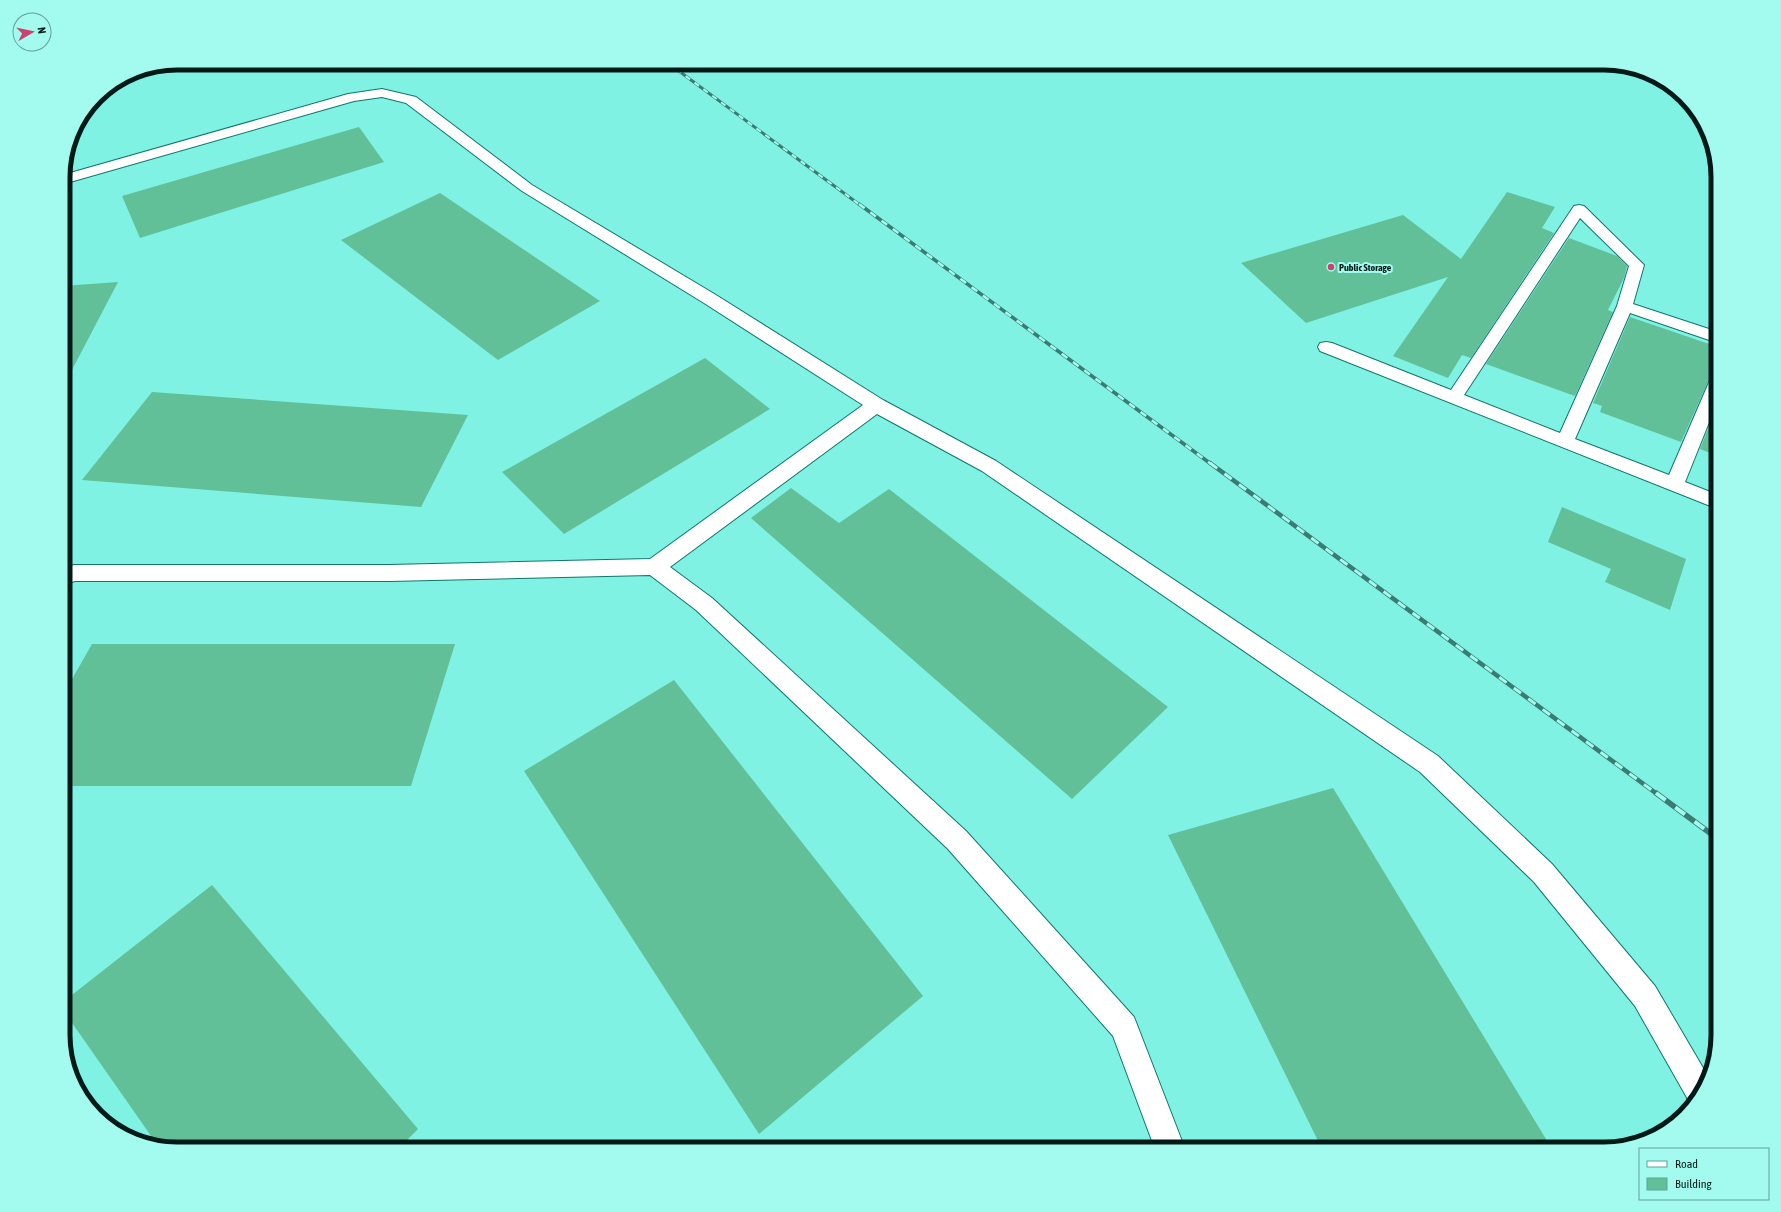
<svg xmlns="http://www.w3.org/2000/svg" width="1781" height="1212" viewBox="0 0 1781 1212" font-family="'Asap Condensed',sans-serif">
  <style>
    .building { fill: #61c098 }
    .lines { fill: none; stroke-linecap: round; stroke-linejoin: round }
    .service-casing { stroke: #10766c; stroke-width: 2 }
    .minor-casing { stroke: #10766c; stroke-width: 2 }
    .service { fill: #fff; fill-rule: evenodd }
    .minor { fill: #fff; fill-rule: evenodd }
    .rail-far3-casing { stroke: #3a7b73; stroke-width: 3 }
    .rail-far2-casing { stroke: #3a7b73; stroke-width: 3.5 }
    .rail-far1-casing { stroke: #3a7b73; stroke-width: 4.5 }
    .rail-casing { stroke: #3a7b73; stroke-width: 5.5 }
    .rail-far3 { stroke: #a3fbef; stroke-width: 2; stroke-dasharray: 5.5; stroke-linecap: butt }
    .rail-far2 { stroke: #a3fbef; stroke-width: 2.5; stroke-dasharray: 7; stroke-linecap: butt }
    .rail-far1 { stroke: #a3fbef; stroke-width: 3; stroke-dasharray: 9; stroke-linecap: butt }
    .rail { stroke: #a3fbef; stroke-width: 4; stroke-dasharray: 12; stroke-linecap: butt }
    .poi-dot { fill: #cd406f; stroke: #a3fbef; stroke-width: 1.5 }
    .labels { text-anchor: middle; stroke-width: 4; stroke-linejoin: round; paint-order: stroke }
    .far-poi-label { font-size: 10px; font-weight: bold; fill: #021a17; stroke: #a3fbef; text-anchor: start }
    .rim { fill: none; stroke: #021a17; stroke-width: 5 }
  </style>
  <rect width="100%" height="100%" fill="#7ff2e3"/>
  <g class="building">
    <polygon points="359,127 384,162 140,238 122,196"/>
    <polygon points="1507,192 1555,207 1542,228 1554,233 1471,358 1462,355 1448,378 1393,356 1448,277 1306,323 1241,263 1403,215 1461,259"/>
    <polygon points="440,193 600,301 498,360 341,240"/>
    <polygon points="1569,238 1617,256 1627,266 1624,278 1608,310 1613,312 1575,396 1486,364"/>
    <polygon points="118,282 63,387 63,286"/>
    <polygon points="1630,317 1718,347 1718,373 1711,375 1681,442 1600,412 1602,406 1593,403"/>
    <polygon points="705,358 770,409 564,534 502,472"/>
    <polygon points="152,392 468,415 421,507 82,480"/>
    <polygon points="1718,404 1718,456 1700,449"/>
    <polygon points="791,488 839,523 889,489 1168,707 1072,799 751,518"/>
    <polygon points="1562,507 1686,559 1670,610 1605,582 1611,569 1548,542"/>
    <polygon points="92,644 455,644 411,786 63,786 63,695"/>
    <polygon points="674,680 923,996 759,1134 524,771"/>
    <polygon points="1333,788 1552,1149 1322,1149 1168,835"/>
    <polygon points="212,885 418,1129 398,1149 177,1149 156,1143 63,1010 63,1002"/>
  </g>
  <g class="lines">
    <defs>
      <path id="service" d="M1579,205L1584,206L1644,265L1633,304L1718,332V343L1630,313L1575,439L1669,475L1710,380L1712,376L1718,374V400L1685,482L1718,495V509L1320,351L1318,347L1320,343L1326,342L1332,343L1451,390L1574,206ZM1580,218L1629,266L1617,306L1560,433L1464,395Z"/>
      <polygon id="minor" points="382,89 416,97 532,185 716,295 883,400 996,461 1438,756 1552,864 1655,986 1706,1073 1699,1098 1693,1104 1690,1103 1635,1006 1534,882 1420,772 982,471 877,414 670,567 712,598 966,831 1134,1017 1185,1149 1155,1149 1113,1036 948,849 696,610 650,575 389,581 75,581 63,585 63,568 74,565 389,565 650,559 863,405 704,303 522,191 406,103 382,97 354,101 63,184 63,175 348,94"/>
    </defs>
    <use href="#service" class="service-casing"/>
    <use href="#minor" class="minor-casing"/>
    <use href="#service" class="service"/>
    <use href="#minor" class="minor"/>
    <defs>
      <polyline id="rail-far3" points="668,63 860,205"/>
      <polyline id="rail-far2" points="859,204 1211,464"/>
      <polyline id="rail-far1" points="1210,463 1657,794"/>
      <polyline id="rail" points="1656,793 1718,839"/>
    </defs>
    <use href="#rail-far3" class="rail-far3-casing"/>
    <use href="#rail-far2" class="rail-far2-casing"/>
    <use href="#rail-far1" class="rail-far1-casing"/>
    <use href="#rail" class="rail-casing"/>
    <use href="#rail-far3" class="rail-far3"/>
    <use href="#rail-far2" class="rail-far2"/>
    <use href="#rail-far1" class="rail-far1"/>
    <use href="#rail" class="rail"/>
  </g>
  <circle class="poi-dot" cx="1331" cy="267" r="4"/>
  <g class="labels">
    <g class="far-poi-label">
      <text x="1339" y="271">Public Storage</text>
    </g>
  </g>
  <path d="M0 0H1781V1212H0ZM177 70H1604A107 107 0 0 1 1711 177V1035A107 107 0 0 1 1604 1142H177A107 107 0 0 1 70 1035V177A107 107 0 0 1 177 70Z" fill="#a3fbef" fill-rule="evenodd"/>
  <path class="rim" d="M177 70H1604A107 107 0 0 1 1711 177V1035A107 107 0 0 1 1604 1142H177A107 107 0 0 1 70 1035V177A107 107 0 0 1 177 70Z"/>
  <rect x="1639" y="1148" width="130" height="52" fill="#a3fbef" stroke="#63a199"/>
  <rect x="1647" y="1161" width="20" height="6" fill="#ffffff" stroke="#63a199"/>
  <text x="1675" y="1168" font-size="12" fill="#021a17">Road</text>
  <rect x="1647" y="1178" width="20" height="12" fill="#61c098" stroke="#63a199"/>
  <text x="1675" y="1188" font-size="12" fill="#021a17">Building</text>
  <g transform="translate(32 32) rotate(81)"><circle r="19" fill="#a3fbef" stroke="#63a199"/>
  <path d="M0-3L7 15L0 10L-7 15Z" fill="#cd406f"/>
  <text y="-6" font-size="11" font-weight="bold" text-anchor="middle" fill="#021a17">N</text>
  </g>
</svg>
